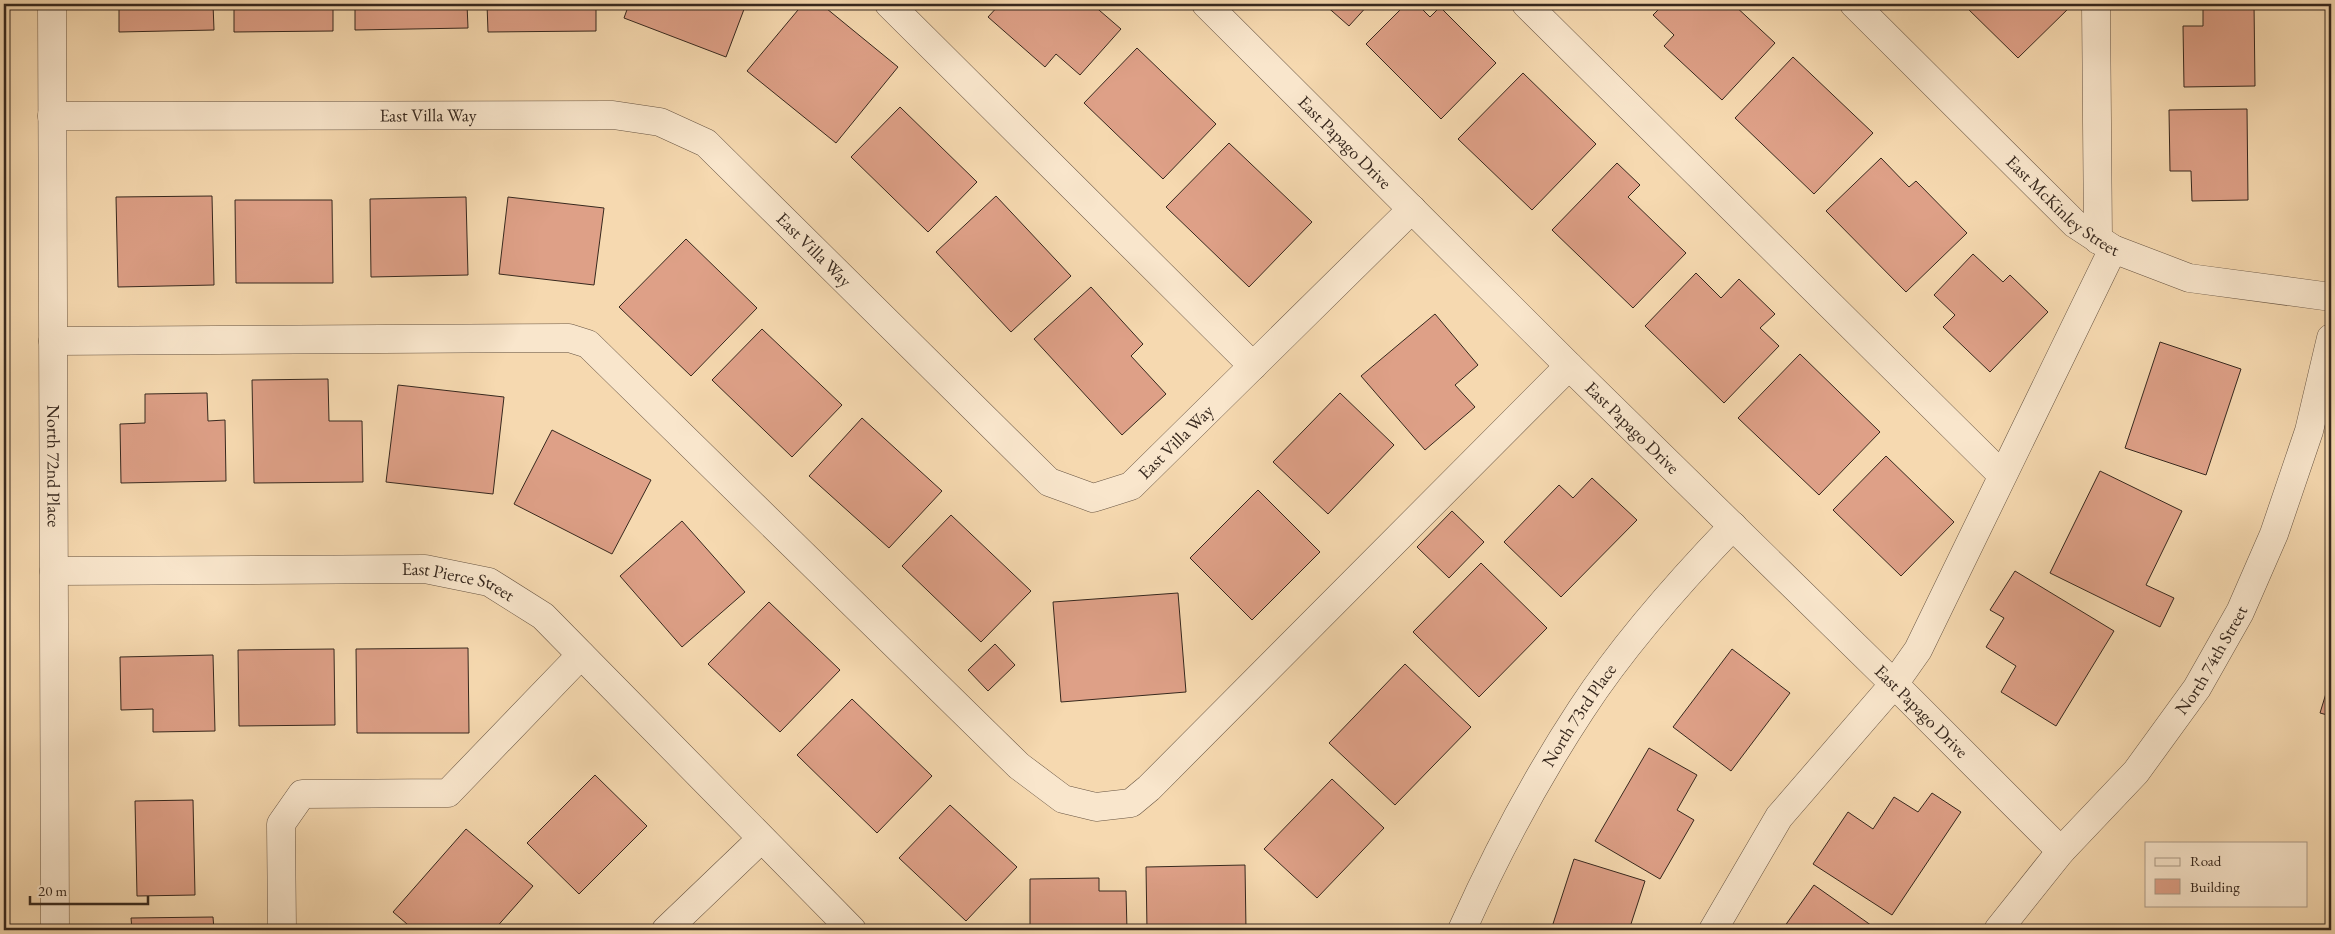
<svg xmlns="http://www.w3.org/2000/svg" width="2335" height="934" viewBox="0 0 2335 934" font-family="'EB Garamond',serif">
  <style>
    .building { fill: #dea087; stroke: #37281e }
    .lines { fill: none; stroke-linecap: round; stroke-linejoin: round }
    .minor-casing { stroke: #675442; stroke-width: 29 }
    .minor { stroke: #f9e6cc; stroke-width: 28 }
    .labels { text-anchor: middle; stroke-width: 4; stroke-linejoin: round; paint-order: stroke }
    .street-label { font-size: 18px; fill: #37281e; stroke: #f9e6cc }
  </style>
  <rect width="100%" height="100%" fill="#f6d9b0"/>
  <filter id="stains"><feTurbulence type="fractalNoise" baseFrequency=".004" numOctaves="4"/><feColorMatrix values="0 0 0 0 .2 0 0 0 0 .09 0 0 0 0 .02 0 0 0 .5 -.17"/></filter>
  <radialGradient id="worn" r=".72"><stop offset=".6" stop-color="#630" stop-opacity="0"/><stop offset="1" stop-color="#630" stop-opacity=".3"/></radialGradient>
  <g class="building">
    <polygon points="119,4 213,4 214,30 119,32"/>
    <polygon points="234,4 333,4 333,31 234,32"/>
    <polygon points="355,4 467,4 468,28 355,30"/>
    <polygon points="487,4 596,4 596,31 488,32"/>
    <polygon points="629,4 746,4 726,57 624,18"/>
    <polygon points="803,4 821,4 898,67 836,143 747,71"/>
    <polygon points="1000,4 1092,4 1121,29 1080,75 1056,54 1045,67 988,17"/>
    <polygon points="1324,4 1369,4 1349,26"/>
    <polygon points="1406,4 1417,4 1430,17 1440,7 1496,63 1441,119 1366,44"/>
    <polygon points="1664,4 1733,4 1775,43 1722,100 1664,46 1674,35 1653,15"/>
    <polygon points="1963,4 2068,4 2071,6 2018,58"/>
    <polygon points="2203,4 2254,4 2255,86 2184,87 2183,26 2203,26"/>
    <polygon points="1137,48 1216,124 1163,179 1084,103"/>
    <polygon points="1793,57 1873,133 1814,194 1735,118"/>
    <polygon points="1523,73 1596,144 1532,210 1458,139"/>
    <polygon points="900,107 977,182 928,232 851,157"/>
    <polygon points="2247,109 2248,200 2192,201 2191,171 2170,171 2169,110"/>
    <polygon points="1229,143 1312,222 1249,287 1166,207"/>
    <polygon points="1881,158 1909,187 1916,181 1967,233 1906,292 1826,211"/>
    <polygon points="1617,163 1640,185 1628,197 1686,253 1633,308 1552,230"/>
    <polygon points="212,196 214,285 118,287 116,197"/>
    <polygon points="996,196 1071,276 1011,332 936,252"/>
    <polygon points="466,197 468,275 371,277 370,199"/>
    <polygon points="508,197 604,208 594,285 499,274"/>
    <polygon points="235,200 332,200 333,283 236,283"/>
    <polygon points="686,239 757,308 691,376 619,307"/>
    <polygon points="1973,254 2003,282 2010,275 2048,312 1990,372 1943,327 1955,315 1934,295"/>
    <polygon points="1696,273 1721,298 1739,279 1775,314 1760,328 1779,346 1724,403 1645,326"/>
    <polygon points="1091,287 1143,344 1131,356 1166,394 1122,435 1034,339"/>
    <polygon points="1435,314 1478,365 1455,385 1475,407 1425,450 1361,376"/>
    <polygon points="762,329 842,405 792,457 712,380"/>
    <polygon points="2160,342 2241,369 2206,475 2125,448"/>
    <polygon points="1800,354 1880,432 1819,495 1738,418"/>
    <polygon points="328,379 329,421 362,421 363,482 254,483 252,380"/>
    <polygon points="398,385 504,397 493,494 386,482"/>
    <polygon points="207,393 208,421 225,420 226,481 121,483 120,424 145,423 145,394"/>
    <polygon points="1340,393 1394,445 1328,514 1273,462"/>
    <polygon points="862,418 942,491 889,548 809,476"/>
    <polygon points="552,430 651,480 612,554 514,504"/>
    <polygon points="1886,456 1954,522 1901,576 1833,510"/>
    <polygon points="2100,471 2182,511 2146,585 2174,598 2160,627 2050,573"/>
    <polygon points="1592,478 1637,520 1561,597 1504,542 1559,485 1573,498"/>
    <polygon points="1258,490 1320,552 1252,620 1190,558"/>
    <polygon points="1452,511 1484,542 1449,578 1417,547"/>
    <polygon points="951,515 1031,591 981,642 902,566"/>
    <polygon points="682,521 745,592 682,647 620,576"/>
    <polygon points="1481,563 1547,628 1479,697 1413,632"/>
    <polygon points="2015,571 2114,631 2056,726 2001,692 2016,666 1986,647 2004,618 1990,610"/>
    <polygon points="1178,593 1186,692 1061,702 1053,602"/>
    <polygon points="769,602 840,670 780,732 708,664"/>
    <polygon points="995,644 1015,665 988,691 968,670"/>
    <polygon points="468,648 469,733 357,733 356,649"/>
    <polygon points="334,649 335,725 239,726 238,650"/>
    <polygon points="1732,649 1790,693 1731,771 1673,727"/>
    <polygon points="213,655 215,731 153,732 153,709 121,710 120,657"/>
    <polygon points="1405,664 1471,727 1395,805 1329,743"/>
    <polygon points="2331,677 2331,716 2320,713"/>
    <polygon points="852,699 932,776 877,833 797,755"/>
    <polygon points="1649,748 1697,775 1677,810 1694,820 1660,879 1595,841"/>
    <polygon points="595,775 647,826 579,894 527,843"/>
    <polygon points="1332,779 1384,828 1317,898 1264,849"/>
    <polygon points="1932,793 1961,812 1892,915 1813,864 1848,812 1873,829 1894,797 1918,812"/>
    <polygon points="193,800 195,895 137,896 135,801"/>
    <polygon points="950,805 1017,867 966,921 899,858"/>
    <polygon points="466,829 533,886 494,930 414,930 393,912"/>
    <polygon points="1574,859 1645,881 1629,930 1551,930"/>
    <polygon points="1245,865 1246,930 1147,930 1146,867"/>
    <polygon points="1099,878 1099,891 1126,891 1127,930 1030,930 1030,879"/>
    <polygon points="1814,885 1875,928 1874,930 1782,930"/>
    <polygon points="213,917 214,930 132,930 131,918"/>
  </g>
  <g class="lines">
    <defs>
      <g id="minor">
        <path id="s1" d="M52,4L55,930"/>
        <polyline points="889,4 1253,366"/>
        <path id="s2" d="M1206,4L1569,366L1894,684L2061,851"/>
        <polyline points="1526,4 2002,475"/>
        <path id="s3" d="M1854,4L2075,224L2113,249L2189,278L2331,297"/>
        <polyline points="2096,4 2098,240"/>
        <path id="s4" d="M52,116L613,115L660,122L706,143L1049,482L1093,498L1131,486L1412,209"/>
        <polyline points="53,341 569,338 588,344 1019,766 1063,799 1096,807 1131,803 1149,788 1569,366"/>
        <path id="s5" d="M54,571L425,569L489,582L543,616L852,930"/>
        <polyline points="282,930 281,824 302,794 448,793 581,655"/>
        <polyline points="666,930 761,839"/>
        <path id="s6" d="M1462,930C1496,854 1535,780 1581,710C1622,647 1681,580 1733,526"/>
        <polyline points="1713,930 1779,817 1894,684 1918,650 2113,249"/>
        <path id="s7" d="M1998,930L2061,851L2136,772L2197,688L2240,612L2274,534L2309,431L2331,338"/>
      </g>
    </defs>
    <use href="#minor" class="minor-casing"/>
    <use href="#minor" class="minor"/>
  </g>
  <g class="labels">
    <g class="street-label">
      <text dy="6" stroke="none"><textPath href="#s4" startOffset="376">East Villa Way</textPath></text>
      <text dy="6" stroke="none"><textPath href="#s2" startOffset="196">East Papago Drive</textPath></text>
      <text dy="6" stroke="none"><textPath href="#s3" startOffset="291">East McKinley Street</textPath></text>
      <text dy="6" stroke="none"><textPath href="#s4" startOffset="811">East Villa Way</textPath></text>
      <text dy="6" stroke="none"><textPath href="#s2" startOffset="601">East Papago Drive</textPath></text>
      <text dy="6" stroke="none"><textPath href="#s4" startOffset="1291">East Villa Way</textPath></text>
      <text dy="6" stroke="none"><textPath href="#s1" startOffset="462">North 72nd Place</textPath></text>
      <text dy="6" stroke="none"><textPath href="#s5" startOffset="406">East Pierce Street</textPath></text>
      <text dy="6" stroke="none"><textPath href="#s7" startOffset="345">North 74th Street</textPath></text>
      <text dy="6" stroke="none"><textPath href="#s2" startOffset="1006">East Papago Drive</textPath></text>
      <text dy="6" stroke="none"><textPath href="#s6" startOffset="245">North 73rd Place</textPath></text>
    </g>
  </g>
  <rect width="2335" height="934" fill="none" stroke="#f6d9b0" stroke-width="20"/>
  <rect x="5" y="5" width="2325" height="924" fill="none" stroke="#37281e" stroke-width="2.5"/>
  <rect x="10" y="10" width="2315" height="914" fill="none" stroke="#37281e"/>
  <rect x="2145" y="842" width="162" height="65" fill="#f9e6cc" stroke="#ab9a86"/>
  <rect x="2155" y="858" width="25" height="8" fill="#f9e6cc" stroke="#ab9a86"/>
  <text x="2190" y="866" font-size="15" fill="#37281e">Road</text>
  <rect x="2155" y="879" width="25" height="15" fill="#dea087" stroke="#ab9a86"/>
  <text x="2190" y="892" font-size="15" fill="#37281e">Building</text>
  <path d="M30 896v8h118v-8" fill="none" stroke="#37281e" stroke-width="2.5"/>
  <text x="38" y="896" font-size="15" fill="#37281e" stroke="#f9e6cc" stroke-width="4" paint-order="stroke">20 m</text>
  <rect width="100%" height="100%" filter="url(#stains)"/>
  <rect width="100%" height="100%" fill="url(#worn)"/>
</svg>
